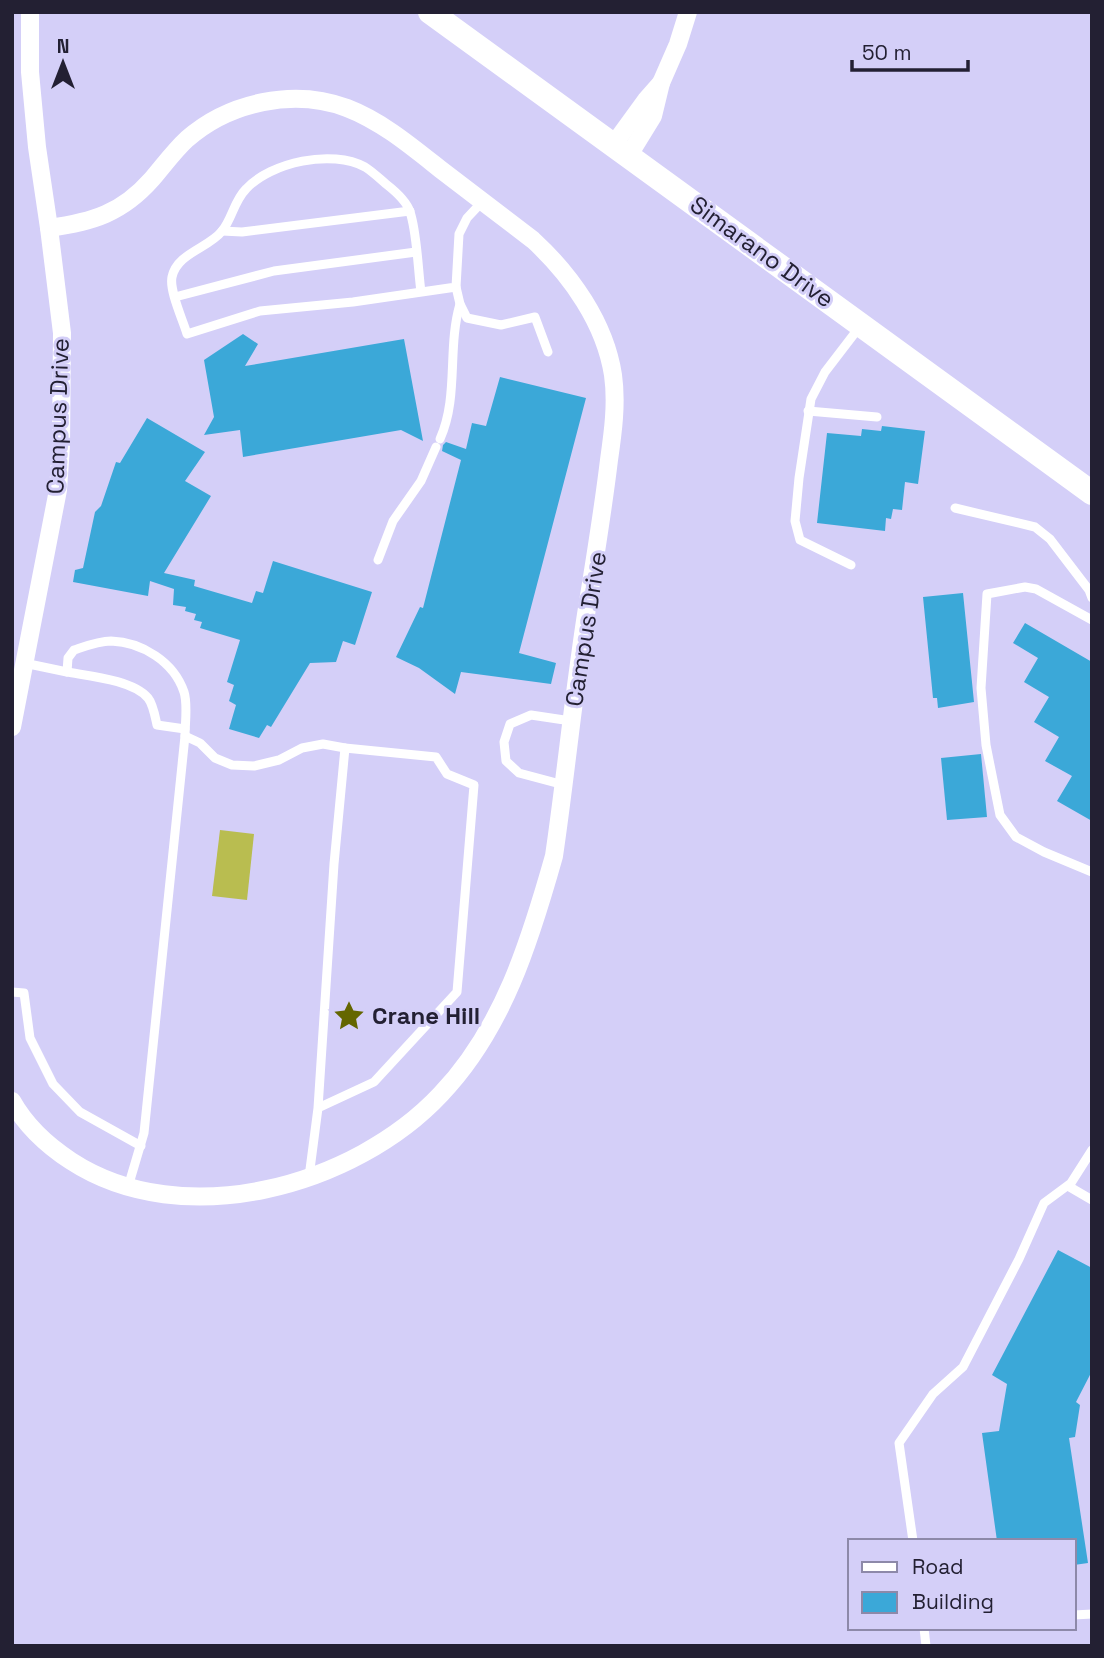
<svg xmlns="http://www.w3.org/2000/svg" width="1104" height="1658" viewBox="0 0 1104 1658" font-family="'Space Grotesk',sans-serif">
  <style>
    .pitch { fill: #b9bd50 }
    .building { fill: #3ba8d8 }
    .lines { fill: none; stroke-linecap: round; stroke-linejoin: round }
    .lane { stroke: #fff; stroke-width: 9 }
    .street { stroke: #fff; stroke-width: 18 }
    .secondary { stroke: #fff; stroke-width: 24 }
    .labels { text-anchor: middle; stroke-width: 6; stroke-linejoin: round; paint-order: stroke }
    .street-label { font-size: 24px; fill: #232033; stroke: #d4cff8 }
    .poi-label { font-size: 24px; font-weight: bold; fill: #232033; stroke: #d4cff8; text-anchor: start }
  </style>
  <rect width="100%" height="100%" fill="#d4cff8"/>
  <polygon class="pitch" points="220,830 254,834 247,900 212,896"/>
  <g class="building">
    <polygon points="243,334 258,344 245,366 404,339 423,441 401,430 243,457 240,430 204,435 214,417 204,360"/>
    <polygon points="500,377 586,398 519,653 556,663 551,684 461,672 455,694 419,668 396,657 420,607 423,608 461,460 442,451 443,445 446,442 466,449 472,423 486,426"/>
    <polygon points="147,418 205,452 185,481 211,496 164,573 195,580 194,586 252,603 256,591 263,593 273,561 372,592 355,645 343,641 336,662 310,663 271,727 267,725 259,738 229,729 236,705 229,701 234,685 227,682 240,640 200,628 202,622 194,620 196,614 185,611 186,607 173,605 174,589 150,581 148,596 73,582 75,570 83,568 95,512 101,506 116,462 120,463"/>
    <polygon points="882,426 925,431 918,484 905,482 902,510 893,509 891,519 886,518 885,531 817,523 827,433 861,436 862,429 881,431"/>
    <polygon points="963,593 974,702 938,708 937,698 933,698 923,597"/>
    <polygon points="1025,623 1092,662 1092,821 1057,801 1072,776 1045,761 1059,737 1034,722 1049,697 1024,682 1038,658 1013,643"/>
    <polygon points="981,754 987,817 947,820 941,758"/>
    <polygon points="1058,1250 1092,1268 1092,1371 1076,1402 1080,1405 1075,1437 1069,1438 1088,1563 1074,1565 1074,1541 997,1541 982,1433 999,1431 1007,1384 992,1375"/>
  </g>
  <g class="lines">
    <g class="lane">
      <polyline points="222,231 242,232 410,211"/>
      <polyline points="456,287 460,304 467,318 501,325 535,317 548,352"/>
      <path d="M421,292C418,270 417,232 410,212C407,202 395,191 386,184C380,179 373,172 365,167C332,149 271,162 246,189C234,201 232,219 222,231C209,248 177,253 172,277C169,291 183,320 187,334L260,311L353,302L456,287L459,234L467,218L482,202"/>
      <polyline points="175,297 274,271 416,252"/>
      <polyline points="808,411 877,417"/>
      <path d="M440,439C459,397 447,348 460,304"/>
      <polyline points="955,508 1035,527 1050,539 1089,590 1092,598"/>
      <polyline points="378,560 393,521 421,481 436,447"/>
      <polyline points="851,565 800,540 795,521 799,478 811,399 825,372 861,325"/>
      <polyline points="1092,620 1036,589 1025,587 987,594 981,688 986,745 1000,815 1016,837 1044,852 1092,872"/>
      <path d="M24,663L67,672L68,658L74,650C86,646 99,641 111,641C142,642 174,662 184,692C188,704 185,723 185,736L144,1133L128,1187"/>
      <path d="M67,672C89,676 133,680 148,698C153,704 155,716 157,725L185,729"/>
      <polyline points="185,736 200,743 215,758 232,765 254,766 279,760 302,748 323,744 345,748"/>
      <polyline points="564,785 519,773 506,761 504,742 510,724 531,715 571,721"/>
      <polyline points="12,992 24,993 30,1038 53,1084 80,1112 141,1146"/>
      <polyline points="309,1177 318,1108 374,1082 457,992 474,785 447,774 436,757 345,748 334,864 318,1108"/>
      <polyline points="1068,1186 1092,1200"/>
      <polyline points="913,1541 899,1443 933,1394 963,1367 1019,1259 1044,1203 1071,1183 1092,1150"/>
      <polyline points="1074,1615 1092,1614"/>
      <polyline points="924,1628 926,1646"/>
    </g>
    <g class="street">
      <polyline points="614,144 646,100 661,83"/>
      <polyline points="629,155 653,116 661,83 678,44 688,12"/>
      <polyline points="12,727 58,490 61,446 62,333 49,228 37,147 30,72 30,12"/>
      <path d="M12,1101C26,1126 48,1146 71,1161C183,1234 355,1186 441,1094C503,1029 530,941 554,856C566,774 574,690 587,608C595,559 603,510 609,460C613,432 617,403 613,375C605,323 571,275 533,240C502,216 471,193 440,169C411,146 381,121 347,108C294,88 229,102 187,139C174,151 164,165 152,179C122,213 93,222 49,228"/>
    </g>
    <polyline class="secondary" points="430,12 1092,493"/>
  </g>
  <defs>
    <symbol id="sight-bare" viewBox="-9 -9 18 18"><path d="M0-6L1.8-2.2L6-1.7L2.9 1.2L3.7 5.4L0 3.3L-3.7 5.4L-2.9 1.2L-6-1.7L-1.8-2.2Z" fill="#646600" stroke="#d4cff8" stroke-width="2.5" paint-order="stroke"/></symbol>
  </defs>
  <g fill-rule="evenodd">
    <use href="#sight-bare" x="327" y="994" width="44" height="44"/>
  </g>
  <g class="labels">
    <g class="street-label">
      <text transform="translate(762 252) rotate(36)" y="8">Simarano Drive</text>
      <text transform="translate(58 416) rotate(-88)" y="8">Campus Drive</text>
      <text transform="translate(586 629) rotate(-81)" y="8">Campus Drive</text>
    </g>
    <g class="poi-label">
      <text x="372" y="1024">Crane Hill</text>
    </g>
  </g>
  <rect width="1104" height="1658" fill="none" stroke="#232033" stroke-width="28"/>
  <rect x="848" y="1539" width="228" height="91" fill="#d4cff8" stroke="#8d89a9" stroke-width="2"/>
  <rect x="862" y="1562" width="35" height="10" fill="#ffffff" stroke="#8d89a9" stroke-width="2"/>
  <text x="912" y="1574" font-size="21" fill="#232033">Road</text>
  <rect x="862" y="1592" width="35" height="21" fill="#3ba8d8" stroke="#8d89a9" stroke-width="2"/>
  <text x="912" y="1609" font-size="21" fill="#232033">Building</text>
  <g transform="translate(63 63)" stroke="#d4cff8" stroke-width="5" paint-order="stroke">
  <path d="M0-5L12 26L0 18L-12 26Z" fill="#232033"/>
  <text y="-10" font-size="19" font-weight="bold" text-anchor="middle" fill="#232033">N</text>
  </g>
  <path d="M852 60v10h116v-10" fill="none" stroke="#232033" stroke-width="3.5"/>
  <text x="862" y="60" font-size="21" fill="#232033" stroke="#d4cff8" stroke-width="5" paint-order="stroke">50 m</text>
</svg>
